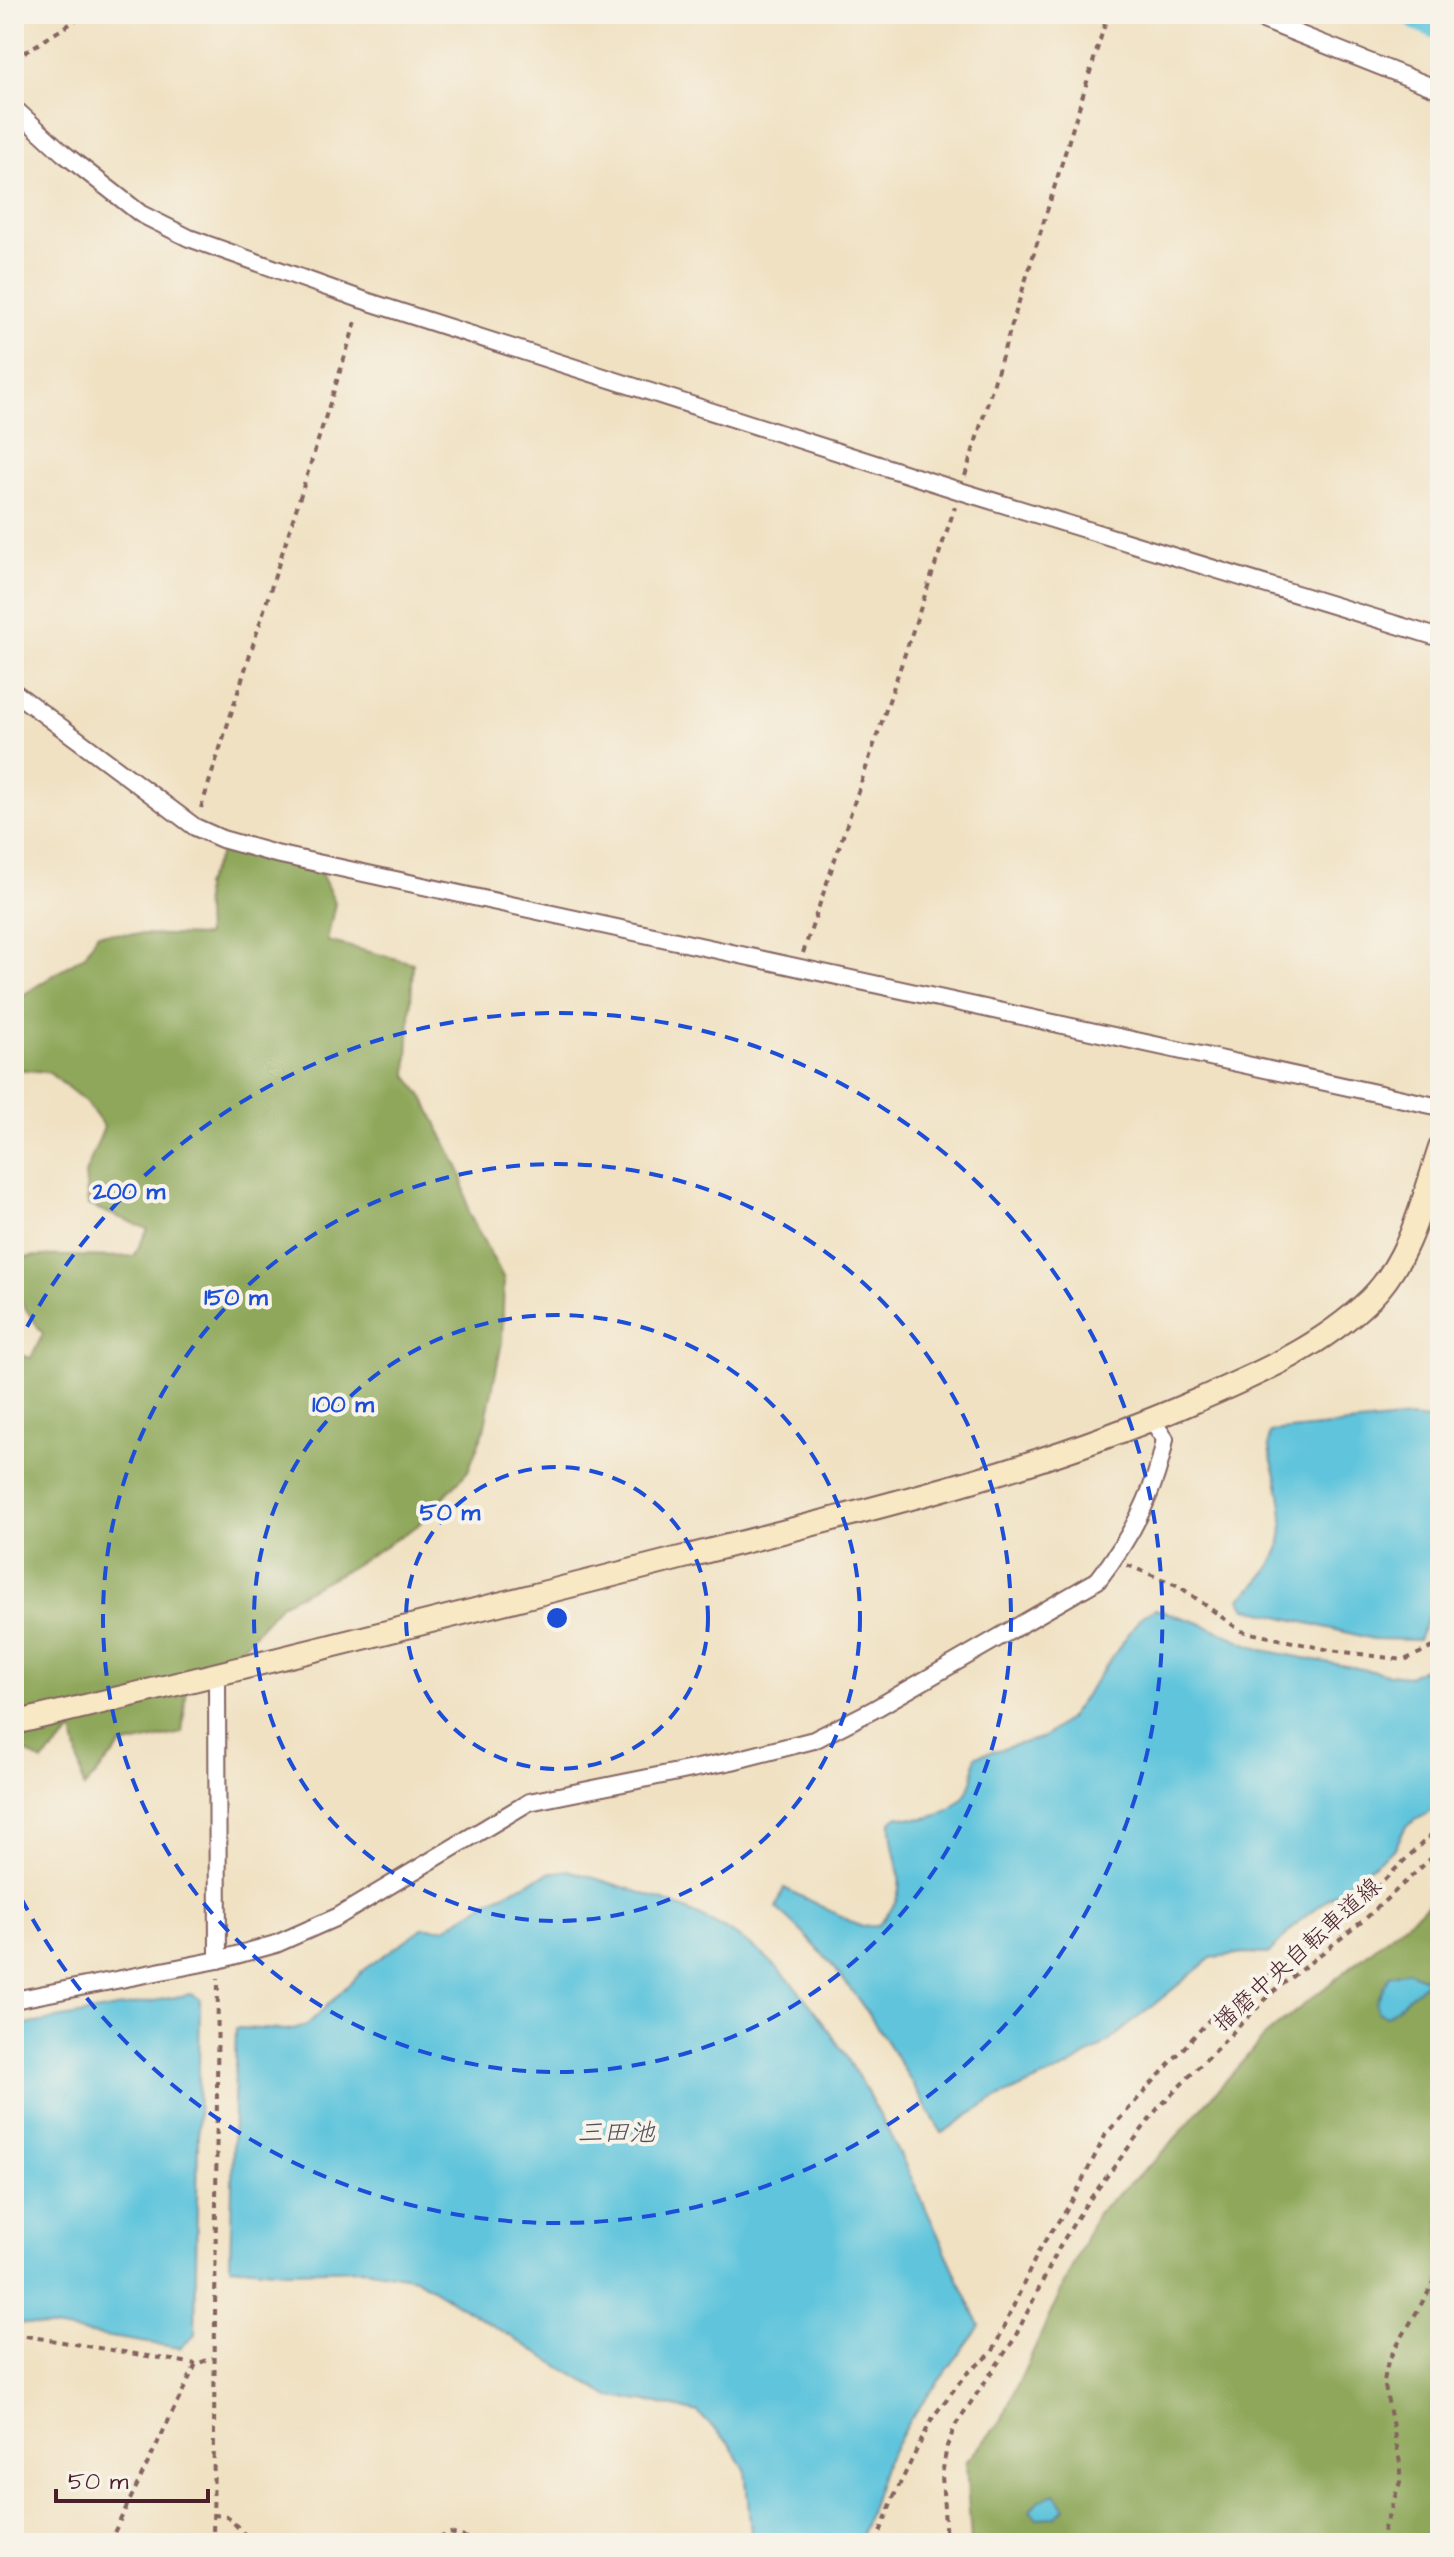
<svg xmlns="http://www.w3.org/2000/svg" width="1454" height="2557" viewBox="0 0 1454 2557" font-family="'Architects Daughter','Klee One',sans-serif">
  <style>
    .forest { fill: #8ea75a; stroke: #6c6342; stroke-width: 2 }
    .water { fill: #5ec4dc; stroke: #547284; stroke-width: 2 }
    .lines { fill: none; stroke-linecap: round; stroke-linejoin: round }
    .river { stroke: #5ec4dc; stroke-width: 36 }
    .street-casing { stroke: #846360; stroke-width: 20 }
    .secondary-casing { stroke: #846360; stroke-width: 26 }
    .path { stroke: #846360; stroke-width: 4; stroke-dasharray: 6 6; stroke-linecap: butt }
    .street { stroke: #fff; stroke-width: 16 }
    .secondary { stroke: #f8e8c3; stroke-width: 22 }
    .ring { fill: none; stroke: #1d4ed8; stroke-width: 4; stroke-dasharray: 14 10 }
    .labels { text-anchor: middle; stroke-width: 8; stroke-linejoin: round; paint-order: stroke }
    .street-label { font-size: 24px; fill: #4a1f2b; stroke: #f7f3e8 }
    .water-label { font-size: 26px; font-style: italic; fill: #505160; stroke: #f7f3e8 }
    .centre { fill: #1d4ed8; stroke: #f7f3e8; stroke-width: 4 }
    .ring-label { font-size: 24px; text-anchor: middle; font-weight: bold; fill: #1d4ed8; stroke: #f7f3e8; stroke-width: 8; stroke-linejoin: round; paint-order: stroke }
  </style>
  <rect width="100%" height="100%" fill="#f7f3e8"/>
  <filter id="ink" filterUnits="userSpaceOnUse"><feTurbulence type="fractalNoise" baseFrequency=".0125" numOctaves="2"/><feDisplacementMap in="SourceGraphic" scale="16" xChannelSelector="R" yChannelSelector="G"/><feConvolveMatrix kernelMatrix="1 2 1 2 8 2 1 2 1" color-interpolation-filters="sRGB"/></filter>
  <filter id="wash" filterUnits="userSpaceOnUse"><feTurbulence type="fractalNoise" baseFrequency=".006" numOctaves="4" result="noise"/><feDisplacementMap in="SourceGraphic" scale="32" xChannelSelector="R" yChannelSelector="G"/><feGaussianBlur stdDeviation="1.8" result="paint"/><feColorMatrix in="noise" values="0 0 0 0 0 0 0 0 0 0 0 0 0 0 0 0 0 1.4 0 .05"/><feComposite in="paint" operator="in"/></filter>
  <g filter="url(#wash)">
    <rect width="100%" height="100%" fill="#f0e1c2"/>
    <g class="forest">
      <path d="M223,849L321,873L335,903L327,941L413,963L407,1075L426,1102L462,1175L469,1214L504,1279L502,1342L484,1430L468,1471L417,1526L350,1568L281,1604L246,1643L187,1687L182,1733L121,1746L84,1788L73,1731L42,1762L14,1744V1353L31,1358L43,1334L14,1292V1259C54,1252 93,1259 134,1256L148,1229L88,1205L85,1174L104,1127L86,1102L48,1072L14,1069V1009L23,995L85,955L98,933L206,936L204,886Z"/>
      <polygon points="1440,1895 1440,2543 971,2543 966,2462 1001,2421 1097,2213 1157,2159 1265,2036"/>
    </g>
    <g class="water">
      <path d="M1409,1418L1440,1421V1589L1418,1640L1373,1639L1246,1608L1240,1599C1286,1560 1290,1533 1276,1475C1272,1459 1266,1448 1270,1432Z"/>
      <path d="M1155,1609L1200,1623L1262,1650L1388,1674L1409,1676L1440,1659V1806L1406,1826L1395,1848L1298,1922L1269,1954L1243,1953L1211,1958L1107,2043L1069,2067L991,2101L942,2133C894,2053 848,1969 776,1908L784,1888L862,1927L877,1926C919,1886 889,1863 891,1822L898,1816C928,1824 960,1813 972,1781C975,1773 973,1764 976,1756L1044,1737L1069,1718L1140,1618Z"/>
      <path d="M568,1870C628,1888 690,1906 743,1940C846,2005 927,2216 980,2326L909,2421L885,2464L859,2543H752L745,2469L728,2442L698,2413L658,2403L610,2397L415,2278L365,2269L286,2271L230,2266L236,2028L287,2030L306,2026L366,1968L423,1928H445L490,1900L549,1873Z"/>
      <polygon points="1407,1971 1428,1980 1387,2016 1377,2012 1376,2003 1389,1976"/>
      <polygon points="191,1994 200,1999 195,2335 180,2348 14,2322 14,2027"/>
      <polygon points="1055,2494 1065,2508 1054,2517 1037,2518 1030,2511 1038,2501"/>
    </g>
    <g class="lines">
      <polyline class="river" points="1421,14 1440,22"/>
    </g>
  </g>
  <g filter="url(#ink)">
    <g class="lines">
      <defs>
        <g id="street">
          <polyline points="1248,14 1440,90"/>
          <polyline points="14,108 63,153 141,214 189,238 363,300 960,491 1440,638"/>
          <polyline points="14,692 195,827 222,839 276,854 1440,1107"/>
          <polyline points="217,1675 218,1960"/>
          <path d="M14,2000L218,1960L276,1944L337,1917L529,1802L732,1761L814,1740L873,1710L1098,1580C1130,1539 1156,1490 1165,1439L1152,1420"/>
        </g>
        <path id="secondary" d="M14,1723C238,1670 461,1614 684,1557C860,1512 1031,1473 1198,1400C1260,1373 1321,1347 1370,1299C1410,1260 1423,1199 1440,1148"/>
      </defs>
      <use href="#street" class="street-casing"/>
      <use href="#secondary" class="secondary-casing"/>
      <g class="path">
        <polyline points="14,59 86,14"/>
        <polyline points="965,476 1108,14"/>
        <polyline points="201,808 357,318"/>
        <polyline points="803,953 955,507"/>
        <polyline points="1127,1565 1179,1586 1241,1631 1330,1650 1404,1660 1440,1644"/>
        <polyline points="14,2334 196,2364"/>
        <polyline points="213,2515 227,2516 253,2543"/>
        <polyline points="109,2543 196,2364 213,2358"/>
        <polyline points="213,2543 218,1978"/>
        <polyline points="428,2543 450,2533 485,2543"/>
        <polyline points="876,2543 894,2496 933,2417 965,2375 992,2353 1040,2248 1071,2203 1106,2134 1209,2020 1348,1915 1440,1826"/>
        <polyline points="946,2543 942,2475 947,2446 956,2424 1013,2341 1061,2244 1084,2207 1158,2108 1245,2020 1274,1991 1364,1920 1440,1850"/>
        <polyline points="1379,2543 1400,2482 1400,2463 1384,2381 1388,2361 1440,2272"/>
      </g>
      <use href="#street" class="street"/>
      <use href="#secondary" class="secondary"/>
    </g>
  </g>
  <g class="ring">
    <circle cx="557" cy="1618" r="151"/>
    <circle cx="557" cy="1618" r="303"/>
    <circle cx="557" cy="1618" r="454"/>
    <path d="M16 1348A605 605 0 1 1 16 1888"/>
  </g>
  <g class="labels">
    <g class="street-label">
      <text transform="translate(1297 1954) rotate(-42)" y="8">播磨中央自転車道線</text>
    </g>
    <g class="water-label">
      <text x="616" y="2141">三田池</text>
    </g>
  </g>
  <circle cx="557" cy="1618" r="12" class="centre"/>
  <g class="ring-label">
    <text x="129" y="1199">200 m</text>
    <text x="236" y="1305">150 m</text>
    <text x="343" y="1412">100 m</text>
    <text x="450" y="1520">50 m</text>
  </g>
  <rect width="1454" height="2557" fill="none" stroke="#f7f3e8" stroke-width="48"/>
  <path d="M56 2489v12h152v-12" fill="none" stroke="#4a1f2b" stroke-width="4"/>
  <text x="68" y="2489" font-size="24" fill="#4a1f2b" stroke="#f7f3e8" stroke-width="6" paint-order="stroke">50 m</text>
</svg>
